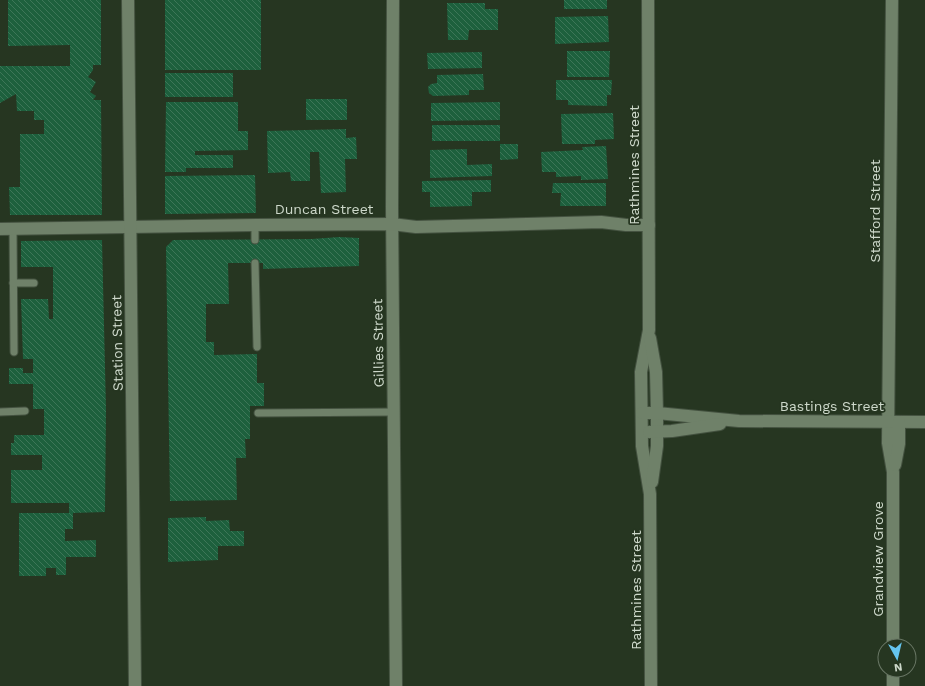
<svg xmlns="http://www.w3.org/2000/svg" width="925" height="686" viewBox="0 0 925 686" font-family="'Work Sans',sans-serif">
  <style>
    .building { fill: url(#building-back-hatch) }
    .lines { fill: none; stroke-linecap: round; stroke-linejoin: round }
    .lane-casing { stroke: #445240; stroke-width: 9 }
    .street-casing { stroke: #445240; stroke-width: 14 }
    .secondary-casing { stroke: #445240; stroke-width: 14 }
    .lane { stroke: #6f8169; stroke-width: 7 }
    .street { stroke: #6f8169; stroke-width: 12 }
    .secondary { stroke: #6f8169; stroke-width: 12 }
    .labels { text-anchor: middle; stroke-width: 3.5; stroke-linejoin: round; paint-order: stroke }
    .street-label { font-size: 14px; fill: #cdd8ca; stroke: #263621 }
  </style>
  <defs>
    <pattern id="building-back-hatch" width="6" height="6" patternUnits="userSpaceOnUse"><rect width="6" height="6" fill="#1d603d"/><path d="M-1 5l2 2M0 0l6 6M5-1l2 2" fill="none" stroke="#3d7658"/></pattern>
  </defs>
  <rect width="100%" height="100%" fill="#263621"/>
  <g class="building">
    <polygon points="8,0 101,0 101,65 93,65 93,70 88,77 96,82 90,92 96,96 93,100 101,100 102,215 10,215 9,187 20,187 20,134 44,134 44,120 34,120 34,111 17,111 16,94 0,103 0,66 70,66 70,45 8,46"/>
    <rect x="165" y="0" width="96" height="70"/>
    <rect x="564" y="0" width="43" height="9"/>
    <polygon points="447,3 485,3 485,9 498,9 498,30 469,30 468,40 448,40"/>
    <polygon points="608,16 609,42 555,44 555,17"/>
    <polygon points="567,51 610,51 609,77 567,77"/>
    <polygon points="482,52 482,68 428,69 427,53"/>
    <rect x="165" y="73" width="68" height="24"/>
    <polygon points="483,74 484,90 469,90 469,95 433,96 429,93 428,87 431,84 437,83 437,75"/>
    <polygon points="556,80 612,80 611,95 607,95 607,106 568,105 568,100 556,100"/>
    <rect x="306" y="99" width="41" height="21"/>
    <polygon points="166,102 238,102 238,131 248,131 248,150 195,151 195,155 233,155 233,168 186,168 186,172 165,172"/>
    <polygon points="500,102 500,120 431,121 431,103"/>
    <polygon points="613,113 614,139 595,140 595,144 562,144 561,114"/>
    <rect x="432" y="125" width="68" height="16"/>
    <polygon points="346,129 346,138 356,137 357,159 345,159 346,192 321,193 319,152 310,152 310,181 291,181 290,172 268,173 267,131"/>
    <polygon points="500,144 518,144 518,159 500,160"/>
    <polygon points="606,146 608,179 581,180 581,176 556,177 556,172 542,172 541,152 583,150 582,147"/>
    <polygon points="467,149 467,165 492,164 492,176 430,178 430,150"/>
    <polygon points="255,175 256,213 165,214 165,176"/>
    <polygon points="491,180 491,192 472,192 472,206 430,207 430,192 422,192 422,181"/>
    <polygon points="553,183 606,183 606,206 560,206 561,193 552,193"/>
    <polygon points="339,237 359,238 359,266 263,269 263,263 228,263 229,304 206,304 206,342 214,342 214,355 257,354 257,383 264,383 264,406 250,406 250,439 245,439 246,458 236,458 237,500 170,501 166,247 173,240 312,239"/>
    <polygon points="102,240 106,410 105,512 73,513 73,529 65,529 65,541 96,540 96,557 66,557 66,575 56,575 56,568 46,568 46,576 19,576 19,513 69,513 69,503 11,503 11,470 42,470 42,455 11,455 11,443 14,443 14,435 44,435 44,409 33,409 33,384 9,384 9,368 23,368 23,373 33,373 33,359 23,359 21,299 48,299 49,319 53,319 53,267 21,267 21,241"/>
    <polygon points="206,517 206,521 229,520 230,531 244,531 244,546 218,546 218,560 168,562 168,518"/>
  </g>
  <g class="lines">
    <defs>
      <g id="lane">
        <polyline points="13,229 14,352"/>
        <polyline points="255,240 255,225"/>
        <polyline points="255,263 257,347"/>
        <polyline points="13,283 34,283"/>
        <polyline points="0,412 25,411"/>
        <polyline points="258,413 394,412"/>
      </g>
      <g id="street">
        <polyline points="393,0 392,207 396,686"/>
        <polyline points="648,0 649,330 641,372 642,446 650,494 651,686"/>
        <polyline points="892,0 888,443 893,472 893,646"/>
        <polyline points="0,229 255,225 392,224 416,227 601,222 626,225 649,225"/>
        <polyline points="650,338 656,372 657,413 657,446 652,482"/>
        <polyline points="642,413 657,413 739,421 925,422"/>
        <polyline points="649,432 672,431 720,424"/>
        <polyline points="895,465 899,444 899,422"/>
        <polyline points="893,686 893,670"/>
      </g>
      <polyline id="secondary" points="128,0 135,686"/>
    </defs>
    <use href="#lane" class="lane-casing"/>
    <use href="#street" class="street-casing"/>
    <use href="#secondary" class="secondary-casing"/>
    <use href="#lane" class="lane"/>
    <use href="#street" class="street"/>
    <use href="#secondary" class="secondary"/>
  </g>
  <g class="labels">
    <g class="street-label">
      <text transform="translate(634 165) rotate(-90)" y="5">Rathmines Street</text>
      <text x="324" y="214">Duncan Street</text>
      <text transform="translate(875 211) rotate(-90)" y="5">Stafford Street</text>
      <text transform="translate(117 343) rotate(-91)" y="5">Station Street</text>
      <text transform="translate(378 343) rotate(-91)" y="5">Gillies Street</text>
      <text x="832" y="411">Bastings Street</text>
      <text transform="translate(878 559) rotate(-90)" y="5">Grandview Grove</text>
      <text transform="translate(636 590) rotate(-90)" y="5">Rathmines Street</text>
    </g>
  </g>
  <g transform="translate(897 658) rotate(172)"><circle r="19" fill="#263621" stroke="#697765"/>
  <path d="M0-3L7 15L0 10L-7 15Z" fill="#65c5ef"/>
  <text y="-6" font-size="11" font-weight="bold" text-anchor="middle" fill="#cdd8ca">N</text>
  </g>
</svg>
